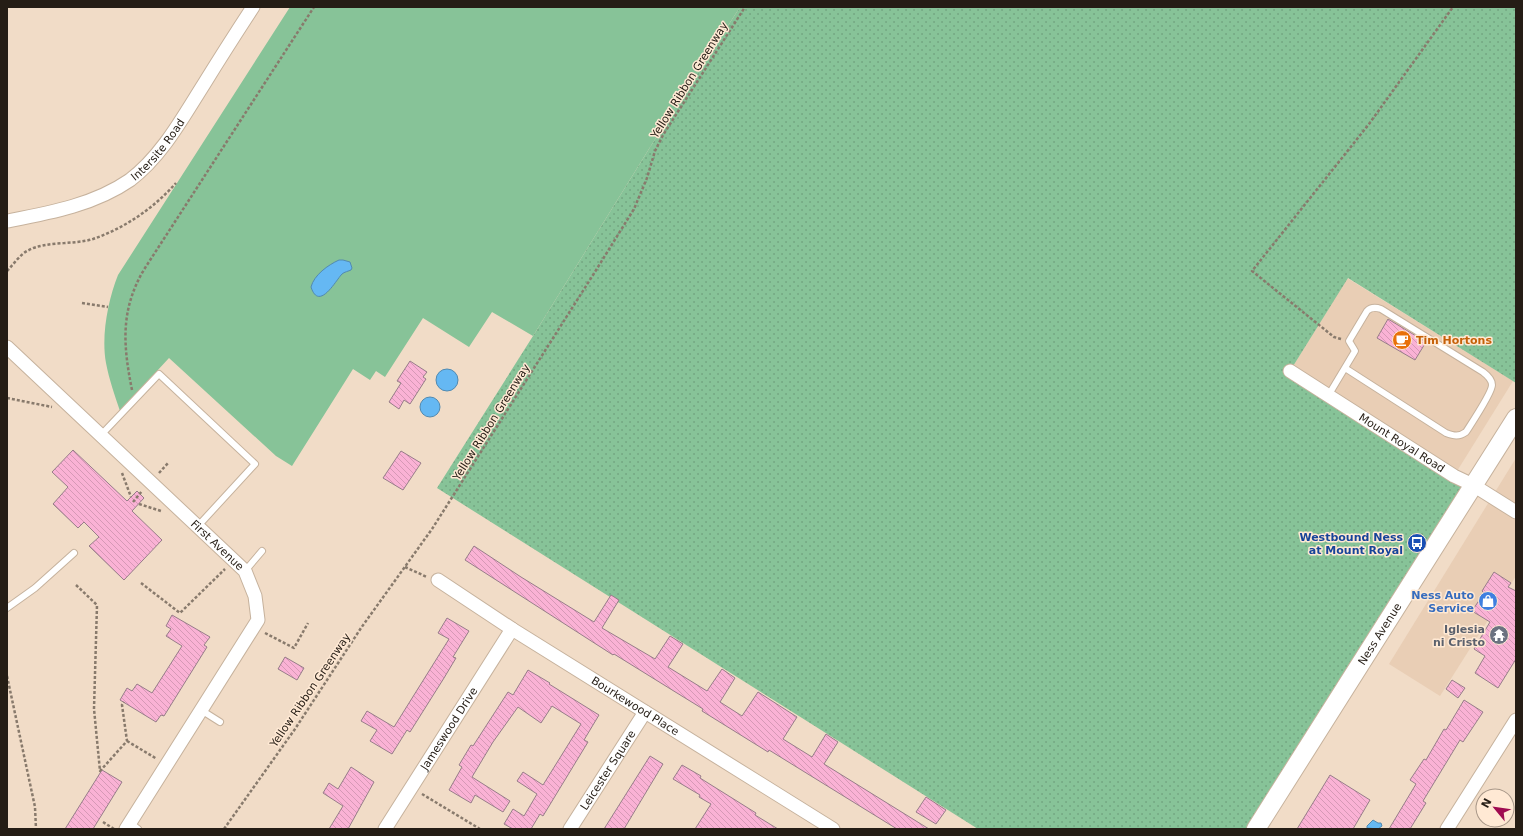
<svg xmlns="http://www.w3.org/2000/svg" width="1523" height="836" viewBox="0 0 1523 836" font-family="'DejaVu Sans',sans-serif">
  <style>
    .built { fill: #e9ceb5 }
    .grass { fill: #87c398 }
    .park { fill: url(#park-dots) }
    .water { fill: #65b8f3; stroke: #528ab0 }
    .building { fill: url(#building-back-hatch); stroke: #977d89 }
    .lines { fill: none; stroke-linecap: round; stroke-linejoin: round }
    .lane-casing { stroke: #c6b29d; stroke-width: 8 }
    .street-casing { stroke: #c6b29d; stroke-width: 15 }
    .secondary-casing { stroke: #c6b29d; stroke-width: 20 }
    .path { stroke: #887a6c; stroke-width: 2.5; stroke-dasharray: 3 2; stroke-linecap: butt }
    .lane { stroke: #fff; stroke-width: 6 }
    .street { stroke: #fff; stroke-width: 13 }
    .secondary { stroke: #fff; stroke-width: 18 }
    .labels { text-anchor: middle; stroke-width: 3; stroke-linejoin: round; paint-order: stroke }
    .street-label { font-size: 11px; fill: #251d15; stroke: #ffe9d4 }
    .food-label { font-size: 11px; font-weight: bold; fill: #c56008; stroke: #ffe9d4; text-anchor: start }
    .transit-label { font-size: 11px; font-weight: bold; fill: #164399; stroke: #ffe9d4; text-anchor: end }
    .shop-label { font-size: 11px; font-weight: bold; fill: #366cbe; stroke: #ffe9d4; text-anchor: end }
    .worship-label { font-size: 11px; font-weight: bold; fill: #5b616d; stroke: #ffe9d4; text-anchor: end }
  </style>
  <defs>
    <pattern id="park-dots" width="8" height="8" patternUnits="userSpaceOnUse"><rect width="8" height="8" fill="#87c398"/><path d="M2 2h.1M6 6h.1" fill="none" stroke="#74a782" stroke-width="1.8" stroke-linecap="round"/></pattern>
    <pattern id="building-back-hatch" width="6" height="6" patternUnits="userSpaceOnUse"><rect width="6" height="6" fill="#fab2d5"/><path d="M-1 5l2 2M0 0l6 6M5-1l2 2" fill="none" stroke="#d699b6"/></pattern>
  </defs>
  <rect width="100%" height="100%" fill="#f1dcc7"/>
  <g class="built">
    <polygon points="1347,278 1513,381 1454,476 1290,371"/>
    <polygon points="1516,458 1516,576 1440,696 1389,664"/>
  </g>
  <path class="grass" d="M290,7H740L657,136L533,336L492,312L469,347L423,318L385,377L376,371L370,380L353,369L292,466L276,456L169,358L120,411C115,396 109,379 106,363C101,336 108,300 118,275Z"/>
  <polygon class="park" points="740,7 1516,7 1516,383 1348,278 1290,371 1473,485 1255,829 978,829 437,488 533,336 657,136"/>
  <g class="water">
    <path d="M339,260H343L350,262L352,268L351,270C349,271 344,272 342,274C336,280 319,312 311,287C314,275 328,265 339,260Z"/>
    <circle cx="447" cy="380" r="11"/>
    <circle cx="430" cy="407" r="10"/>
    <polygon points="1373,820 1378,823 1381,823 1382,826 1378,829 1367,828 1367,826"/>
  </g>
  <g class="building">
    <polygon points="1388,319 1426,342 1415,360 1377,338"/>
    <polygon points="410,361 427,372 423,377 426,379 410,404 404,400 399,409 389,402 401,383 397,381"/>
    <polygon points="73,450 127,501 137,491 144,498 132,511 162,540 124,580 89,546 99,537 84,522 78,528 53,504 68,487 52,472"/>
    <polygon points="401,451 421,463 403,490 383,478"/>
    <polygon points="474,546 521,577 594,622 611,595 619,600 602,628 655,659 670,636 683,644 668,667 707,691 722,669 735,678 720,702 742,716 758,692 797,717 783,739 812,757 826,734 838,742 824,764 929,829 897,829 769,750 768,752 702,711 703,709 677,693 614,654 613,655 465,560"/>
    <polygon points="1494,572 1511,583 1508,587 1516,591 1516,659 1498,688 1475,673 1485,656 1474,649 1490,622 1472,611 1484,593 1482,591"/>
    <polygon points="172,615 210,637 204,645 207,647 164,716 161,715 156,722 120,700 127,688 132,691 137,684 152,693 182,646 166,636 171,629 166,626"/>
    <polygon points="447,618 469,631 453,657 456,658 444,678 410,732 407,730 392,754 370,741 377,730 361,721 367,711 394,727 449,639 438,633"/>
    <polygon points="285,657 304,668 297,680 278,669"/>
    <polygon points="528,670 550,683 549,684 599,715 584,740 588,742 543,816 540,814 531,829 513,829 504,824 513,809 524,816 537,794 517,781 523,772 543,785 581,724 552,706 541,723 518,707 493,742 472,777 510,801 503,812 475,795 471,803 449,790 462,767 459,765 471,745 473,746 508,692 513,695"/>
    <polygon points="1452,680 1465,688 1458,698 1446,689"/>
    <polygon points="1464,700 1483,712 1463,742 1460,740 1423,801 1426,803 1410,829 1389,829 1416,784 1410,780 1424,759 1426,760 1444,729 1446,730"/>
    <polygon points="650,756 663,764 624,829 604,829"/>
    <polygon points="682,765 701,776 700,778 756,813 755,815 778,829 695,829 711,804 699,797 700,795 673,779"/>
    <polygon points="351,767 374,782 348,829 329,829 343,806 323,793 329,783 338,789"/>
    <polygon points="102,770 122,782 93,829 65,829"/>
    <polygon points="1330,775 1370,800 1353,829 1297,829"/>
    <polygon points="926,797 946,810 936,824 916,812"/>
  </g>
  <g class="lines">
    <defs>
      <g id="lane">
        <path d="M1328,396C1337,381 1346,366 1355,351L1349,341L1367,311C1371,307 1375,307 1381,309L1483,372C1487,375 1492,379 1492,385C1492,393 1471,424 1466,432C1459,437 1454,436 1446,433L1345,368"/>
        <polyline points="101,435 159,374 255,464 198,526"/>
        <polyline points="245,571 262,551"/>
        <polyline points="7,608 35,588 74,553"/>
        <polyline points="201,710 220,722"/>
        <polyline points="130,823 138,829"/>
      </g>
      <g id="street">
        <path id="s1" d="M7,221C49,213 94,205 130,180C162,156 183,117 204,84C220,58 236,33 253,7"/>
        <path id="s2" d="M7,347L245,571L255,596L258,620L126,829"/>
        <path id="s3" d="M1290,371L1454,476L1473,485L1516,512"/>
        <path id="s4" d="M438,580L512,629L833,829"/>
        <path id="s5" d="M385,829L512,629"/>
        <path id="s6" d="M570,829L645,712"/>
        <polyline points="1447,829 1516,720"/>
      </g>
      <g id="secondary">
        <path id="s7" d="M1256,829L1516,418"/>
      </g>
    </defs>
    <use href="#lane" class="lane-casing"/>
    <use href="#street" class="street-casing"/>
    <use href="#secondary" class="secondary-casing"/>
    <g class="path">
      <path d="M7,271C14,264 20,254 29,250C46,241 74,245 93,239C125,228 154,208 176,183"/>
      <polyline points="82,303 108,307"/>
      <polyline points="1341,339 1334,337 1252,271 1369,124 1453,7"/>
      <path d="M132,390C123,345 120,309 145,268L314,7"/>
      <polyline points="7,398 52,407"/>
      <polyline points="122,473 131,497"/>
      <polyline points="159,473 168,463"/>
      <polyline points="133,502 142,491"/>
      <polyline points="139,504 161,511"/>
      <polyline points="405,567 427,577"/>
      <polyline points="141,583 180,613 225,569"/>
      <polyline points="76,585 97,605 94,709 100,771 127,741 122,705 124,702"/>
      <polyline points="265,633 294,648 308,623"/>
      <polyline points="7,676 35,807 36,829"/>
      <polyline points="127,741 157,759"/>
      <polyline points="422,794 480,829"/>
      <polyline points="103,822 114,829"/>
      <polyline points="224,829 295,729 361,628 432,529 593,275 634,209 647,178 655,151 663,135 745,7"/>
    </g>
    <use href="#lane" class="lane"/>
    <use href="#street" class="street"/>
    <use href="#secondary" class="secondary"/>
  </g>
  <defs>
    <symbol id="cafe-disc" viewBox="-11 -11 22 22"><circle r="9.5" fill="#e8710a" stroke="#ffe9d4"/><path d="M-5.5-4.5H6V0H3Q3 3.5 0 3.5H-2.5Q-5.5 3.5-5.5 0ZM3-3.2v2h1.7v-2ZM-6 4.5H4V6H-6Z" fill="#fff"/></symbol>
    <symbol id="bus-disc" viewBox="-11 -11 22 22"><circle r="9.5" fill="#1a4fb4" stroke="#ffe9d4"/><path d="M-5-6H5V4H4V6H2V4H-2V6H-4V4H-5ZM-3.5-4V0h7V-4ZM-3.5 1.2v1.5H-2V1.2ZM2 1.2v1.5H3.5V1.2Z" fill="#fff"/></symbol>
    <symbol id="shop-disc" viewBox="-11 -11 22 22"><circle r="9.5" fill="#3f7fe0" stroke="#ffe9d4"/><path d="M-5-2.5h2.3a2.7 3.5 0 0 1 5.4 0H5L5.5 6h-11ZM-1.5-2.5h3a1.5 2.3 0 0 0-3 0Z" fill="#fff"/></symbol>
    <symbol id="temple-disc" viewBox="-11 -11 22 22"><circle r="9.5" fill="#6b7280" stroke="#ffe9d4"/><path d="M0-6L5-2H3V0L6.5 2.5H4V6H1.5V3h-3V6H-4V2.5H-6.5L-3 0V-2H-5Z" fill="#fff"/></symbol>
  </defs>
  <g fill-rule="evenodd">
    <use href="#cafe-disc" x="1391" y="329" width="22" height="22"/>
    <use href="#bus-disc" x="1406" y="532" width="22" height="22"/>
    <use href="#shop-disc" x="1477" y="590" width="22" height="22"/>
    <use href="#temple-disc" x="1488" y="624" width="22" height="22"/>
  </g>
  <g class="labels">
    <g class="street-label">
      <text transform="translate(689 80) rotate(-58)" y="4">Yellow Ribbon Greenway</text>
      <text dy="4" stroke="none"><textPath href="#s1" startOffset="172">Intersite Road</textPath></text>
      <text transform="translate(491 422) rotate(-58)" y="4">Yellow Ribbon Greenway</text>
      <text dy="4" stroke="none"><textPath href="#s3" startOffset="133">Mount Royal Road</textPath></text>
      <text dy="4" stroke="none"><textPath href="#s2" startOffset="289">First Avenue</textPath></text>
      <text dy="4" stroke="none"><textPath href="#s7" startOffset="231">Ness Avenue</textPath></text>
      <text transform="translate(310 690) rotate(-56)" y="4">Yellow Ribbon Greenway</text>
      <text dy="4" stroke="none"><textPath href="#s4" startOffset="234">Bourkewood Place</textPath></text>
      <text dy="4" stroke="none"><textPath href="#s5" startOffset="119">Jameswood Drive</textPath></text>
      <text dy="4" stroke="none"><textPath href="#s6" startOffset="70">Leicester Square</textPath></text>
    </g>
    <g class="food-label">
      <text x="1416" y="344">Tim Hortons</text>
    </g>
    <g class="transit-label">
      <text x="1403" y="541">Westbound Ness<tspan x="1403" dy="13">at Mount Royal</tspan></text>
    </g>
    <g class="shop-label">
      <text x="1474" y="599">Ness Auto<tspan x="1474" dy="13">Service</tspan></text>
    </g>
    <g class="worship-label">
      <text x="1485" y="633">Iglesia<tspan x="1485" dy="13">ni Cristo</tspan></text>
    </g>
  </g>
  <rect width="1523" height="836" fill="none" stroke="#251d15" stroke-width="16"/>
  <g transform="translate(1495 808) rotate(299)"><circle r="19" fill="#ffe9d4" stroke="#a89788"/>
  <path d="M0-3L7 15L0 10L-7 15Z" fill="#a00b50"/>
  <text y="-6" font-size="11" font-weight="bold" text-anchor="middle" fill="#251d15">N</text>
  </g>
</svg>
